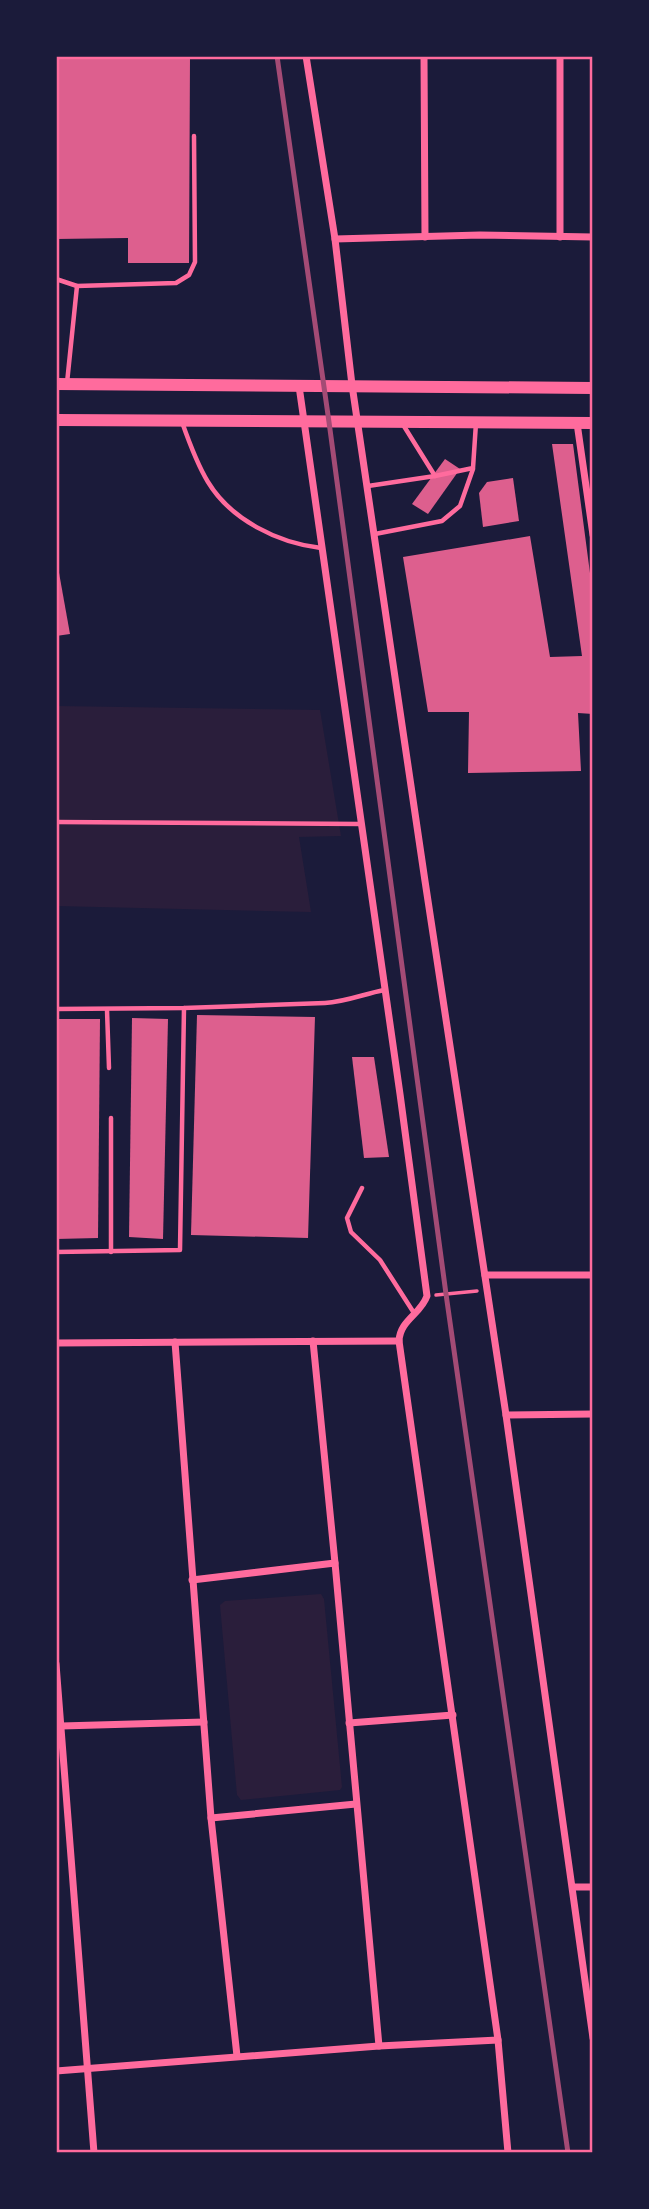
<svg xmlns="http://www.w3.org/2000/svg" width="649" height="2209" viewBox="0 0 649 2209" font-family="'Source Sans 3',sans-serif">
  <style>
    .green { fill: #2a1e3b }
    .building { fill: #dd5f8e }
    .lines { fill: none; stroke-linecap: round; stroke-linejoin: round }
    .path { stroke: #ff6b9d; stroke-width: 3.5 }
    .service { stroke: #ff6b9d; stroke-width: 4.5 }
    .minor { stroke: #ff6b9d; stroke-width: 7 }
    .secondary { stroke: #ff6b9d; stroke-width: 12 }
    .rail { stroke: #a44b75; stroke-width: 5 }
    .neatline { fill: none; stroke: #ff6b9d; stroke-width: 2.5 }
  </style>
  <rect width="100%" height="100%" fill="#1b1b3a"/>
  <g class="green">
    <polygon points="56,706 320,710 341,836 299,837 311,912 56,906"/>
    <polygon points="321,1594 324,1599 342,1787 340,1790 241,1800 237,1795 220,1605 225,1601"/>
  </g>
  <g class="building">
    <polygon points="56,56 190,56 189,263 128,263 128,238 56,239"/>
    <polygon points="552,444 573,444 593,596 593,714 578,713 581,771 468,773 469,712 428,712 403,557 530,536 550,657 582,656"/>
    <polygon points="445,459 460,469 428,514 412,504"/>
    <polygon points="513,478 519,521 483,527 479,493 487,482"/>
    <polygon points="56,556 70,634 56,636"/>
    <polygon points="197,1015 315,1017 308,1238 191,1235"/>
    <polygon points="132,1018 168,1019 163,1239 129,1237"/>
    <polygon points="56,1019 100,1019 98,1238 56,1239"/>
    <polygon points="352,1057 374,1057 389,1157 364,1158"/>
  </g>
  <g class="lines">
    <polyline class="path" points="436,1295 477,1291"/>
    <g class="service">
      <polyline points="56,279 77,286 176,283 189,275 195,262 194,136"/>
      <polyline points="67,383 77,286"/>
      <path d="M182,422C189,442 197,464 208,482C231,520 278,543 321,548"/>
      <polyline points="402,423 435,476"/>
      <polyline points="368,486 435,476 473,468 476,423"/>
      <polyline points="375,534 442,521 460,506 473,469"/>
      <polyline points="56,822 361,824"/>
      <path d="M56,1009L184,1008L325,1003C345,1002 364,994 384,990"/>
      <polyline points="107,1010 109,1068"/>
      <polyline points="111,1118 111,1252"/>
      <polyline points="362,1188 347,1218 351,1232 380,1260 414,1313"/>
      <polyline points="56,1252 180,1250 184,1008"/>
    </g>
    <g class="minor">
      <polyline points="306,56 335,239 352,385 425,881 506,1415 593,2038"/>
      <polyline points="424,56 425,237"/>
      <polyline points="560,56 560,237"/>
      <polyline points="335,239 480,235 593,237"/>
      <path d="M299,386L400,1094L427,1296C421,1314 400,1320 399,1341L498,2040L508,2153"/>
      <polyline points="577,423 593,535"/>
      <polyline points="485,1275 593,1275"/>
      <polyline points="313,1341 335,1563 379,2046"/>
      <polyline points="175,1342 211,1818 237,2056"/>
      <polyline points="56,1343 399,1341"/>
      <polyline points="506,1415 593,1414"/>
      <polyline points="192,1580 335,1563"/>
      <polyline points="56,1664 94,2153"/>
      <polyline points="349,1723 453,1715"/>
      <polyline points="61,1726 204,1722"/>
      <polyline points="211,1818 356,1804"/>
      <polyline points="573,1887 593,1887"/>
      <polyline points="56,2071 379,2046 498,2040"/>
    </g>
    <g class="secondary">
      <polyline points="56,384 593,388"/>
      <polyline points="56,420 593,423"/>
    </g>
    <polyline class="rail" points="277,56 329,422 446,1294 568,2153"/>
  </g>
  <rect width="649" height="2209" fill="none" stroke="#1b1b3a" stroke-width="116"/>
  <rect x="58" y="58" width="533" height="2093" class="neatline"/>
</svg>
